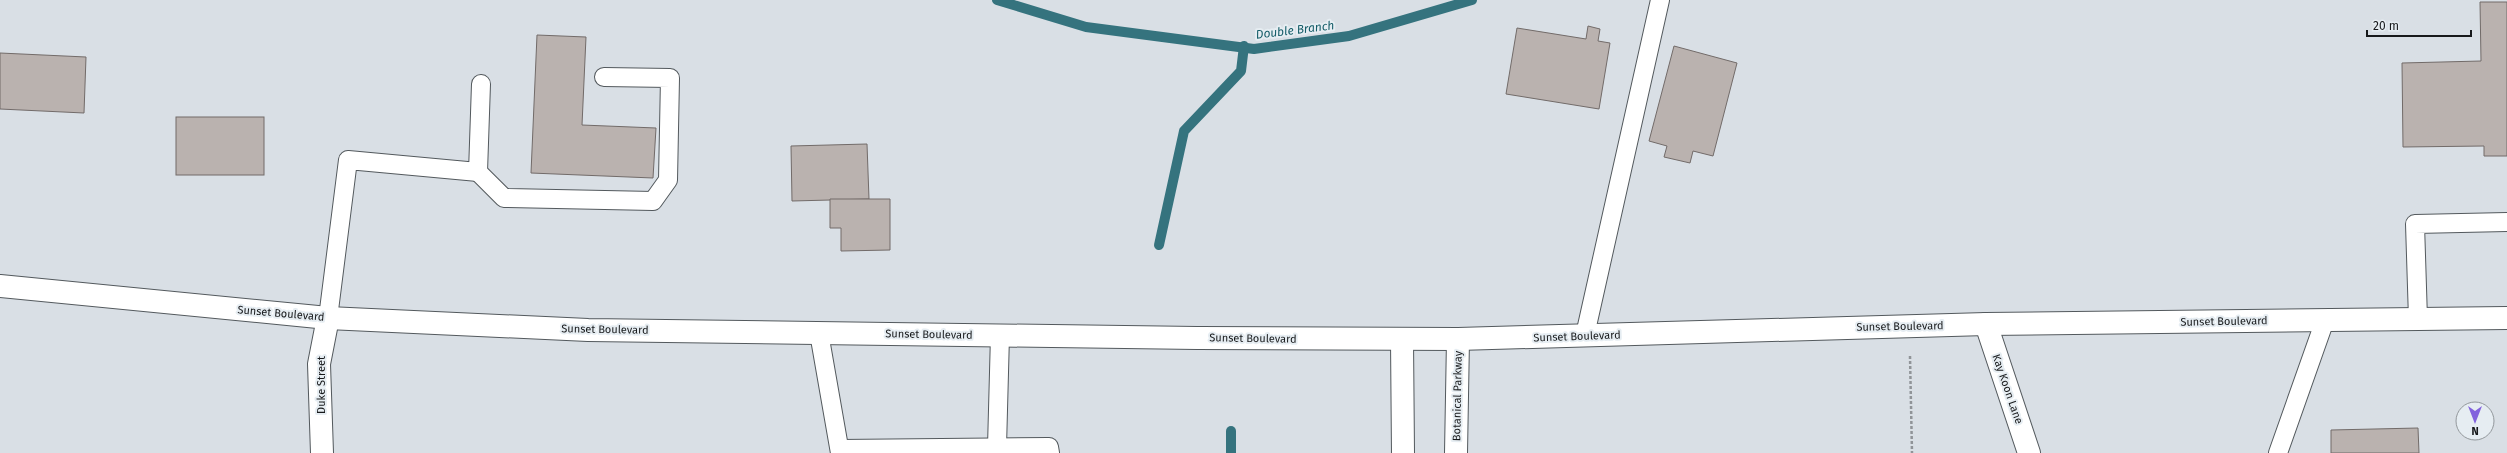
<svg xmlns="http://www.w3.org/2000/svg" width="2507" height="453" viewBox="0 0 2507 453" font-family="'Fira Sans',sans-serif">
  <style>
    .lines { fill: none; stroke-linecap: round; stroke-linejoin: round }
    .stream { stroke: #35737e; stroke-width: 10 }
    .building { fill: #bab2af; stroke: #726b69 }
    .service-casing { stroke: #53595d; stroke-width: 20 }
    .minor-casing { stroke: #53595d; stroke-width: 24 }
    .tertiary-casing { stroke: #53595d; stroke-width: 24 }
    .primary-casing { stroke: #53595d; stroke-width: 24 }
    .path { stroke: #909498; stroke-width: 2.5; stroke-dasharray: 3 2; stroke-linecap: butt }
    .service { stroke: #fff; stroke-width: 18 }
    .minor { stroke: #fff; stroke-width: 22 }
    .tertiary { stroke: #fff; stroke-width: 22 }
    .primary { stroke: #fff; stroke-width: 22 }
    .labels { text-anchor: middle; stroke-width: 4; stroke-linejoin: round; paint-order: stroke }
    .street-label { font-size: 11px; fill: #17191b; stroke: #e6edf2 }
    .water-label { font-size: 12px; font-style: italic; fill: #155d68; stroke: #e6edf2 }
  </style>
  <rect width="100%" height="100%" fill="#d9dfe5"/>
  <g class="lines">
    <g class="stream">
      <polyline points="997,0 1086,27 1254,49 1349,36 1472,0"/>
      <polyline points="1159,245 1184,131 1241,71 1244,46"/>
      <polyline points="1231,453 1231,431"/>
    </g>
  </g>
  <g class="building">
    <polygon points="2480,2 2507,2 2507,156 2484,156 2484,146 2403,147 2402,63 2481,61"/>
    <polygon points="1588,26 1600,29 1598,41 1610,43 1599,109 1506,94 1517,28 1586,39"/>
    <polygon points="537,35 586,37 582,125 656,128 653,178 531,173"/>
    <polygon points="1674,46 1737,63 1713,156 1693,151 1690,163 1664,157 1667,146 1649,141"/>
    <polygon points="0,53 86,57 84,113 0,109"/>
    <rect x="176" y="117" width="88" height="58"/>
    <polygon points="867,144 869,199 792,201 791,146"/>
    <polygon points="830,199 890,199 890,250 841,251 841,228 830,228"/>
    <polygon points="2418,428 2419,453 2331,453 2331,430"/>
  </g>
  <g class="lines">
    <defs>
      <g id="service">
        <polyline points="478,172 504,198 653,201 668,180 670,78 604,77"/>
        <polyline points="328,318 348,160 478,172 481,84"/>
        <polyline points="2418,319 2415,224 2507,222"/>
        <polyline points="819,333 840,453"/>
        <polyline points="1585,335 1660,0"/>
        <polyline points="997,447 1000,335"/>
        <polyline points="840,449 1049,447 1050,453"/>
        <polyline points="2278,453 2325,320"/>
      </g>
      <g id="minor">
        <polyline points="1986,324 2029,453"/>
        <polyline points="322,453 319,364 328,318"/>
      </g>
      <g id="tertiary">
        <polyline points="1402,340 1403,453"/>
        <polyline points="1456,453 1458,339"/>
      </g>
      <polyline id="primary" points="0,286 328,318 588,330 1197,338 1458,339 1986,324 2507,318"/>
    </defs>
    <use href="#service" class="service-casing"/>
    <use href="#minor" class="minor-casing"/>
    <use href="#tertiary" class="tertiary-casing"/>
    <use href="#primary" class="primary-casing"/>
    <polyline class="path" points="1910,356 1912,453"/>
    <use href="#service" class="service"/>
    <use href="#minor" class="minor"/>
    <use href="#tertiary" class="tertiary"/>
    <use href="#primary" class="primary"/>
  </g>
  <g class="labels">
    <g class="street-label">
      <text transform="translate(281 313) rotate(5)" y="4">Sunset Boulevard</text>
      <text transform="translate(2224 321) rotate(-1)" y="4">Sunset Boulevard</text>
      <text transform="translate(1900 326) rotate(-1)" y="4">Sunset Boulevard</text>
      <text transform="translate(605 329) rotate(1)" y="4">Sunset Boulevard</text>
      <text transform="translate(929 334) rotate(1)" y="4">Sunset Boulevard</text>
      <text transform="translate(1577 336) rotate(-2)" y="4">Sunset Boulevard</text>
      <text transform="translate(1253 338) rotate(1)" y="4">Sunset Boulevard</text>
      <text transform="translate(321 385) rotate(-90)" y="4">Duke Street</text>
      <text transform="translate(2008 389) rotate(71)" y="4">Kay Koon Lane</text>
      <text transform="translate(1457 396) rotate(-89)" y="4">Botanical Parkway</text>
    </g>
    <g class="water-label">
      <text transform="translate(1295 30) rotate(-7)" y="4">Double Branch</text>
    </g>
  </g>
  <g transform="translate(2475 421) rotate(180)"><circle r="19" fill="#e6edf2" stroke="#93989c"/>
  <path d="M0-3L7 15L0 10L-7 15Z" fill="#8262dd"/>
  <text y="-6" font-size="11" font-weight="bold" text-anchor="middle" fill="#17191b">N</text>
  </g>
  <path d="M2367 30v6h104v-6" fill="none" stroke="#17191b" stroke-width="2"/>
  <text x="2373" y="30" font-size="12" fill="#17191b" stroke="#e6edf2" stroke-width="3" paint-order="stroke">20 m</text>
</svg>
